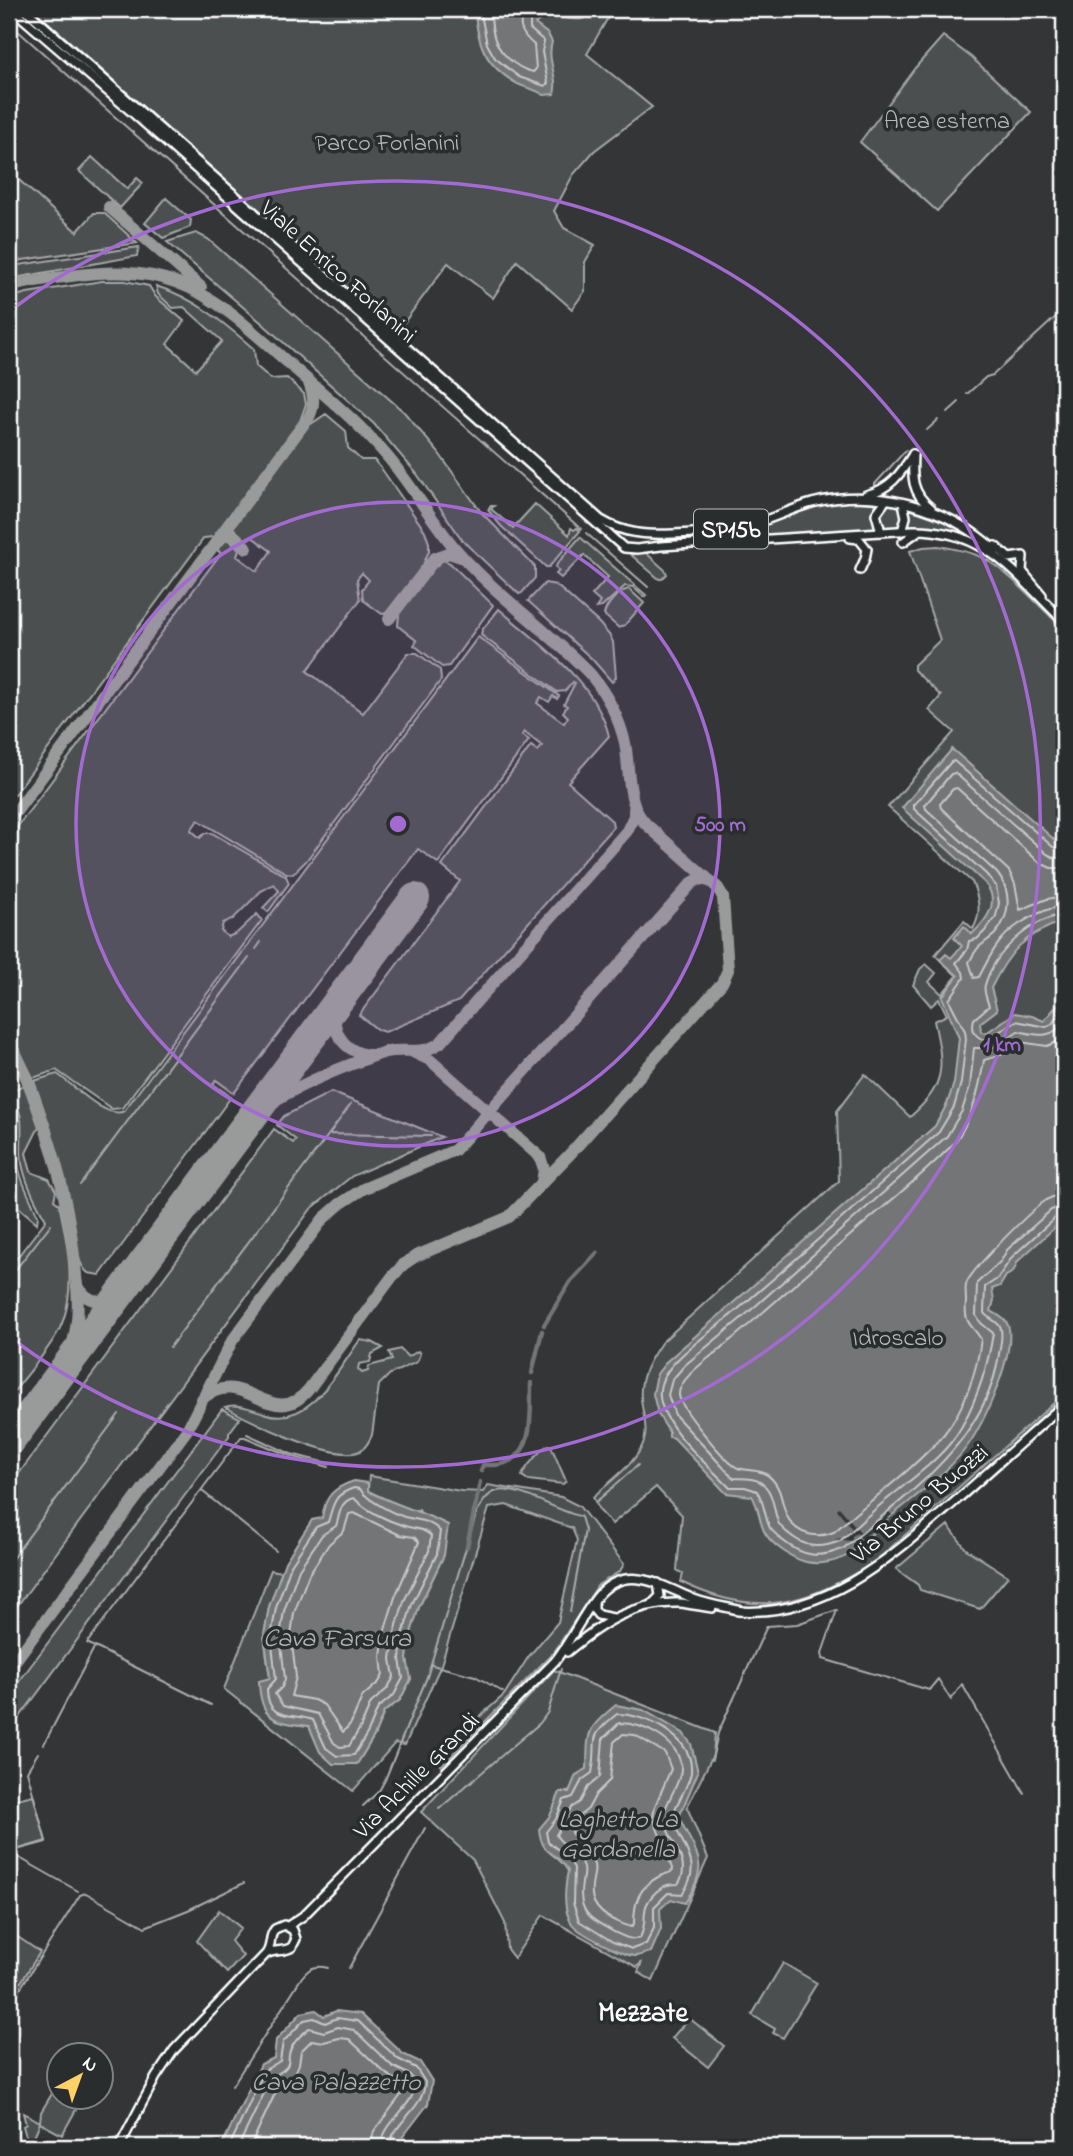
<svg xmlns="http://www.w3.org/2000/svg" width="1073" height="2156" viewBox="0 0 1073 2156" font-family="'Indie Flower',sans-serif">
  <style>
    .green { fill: #4c4f50; stroke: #a6a7a8; stroke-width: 2 }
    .water { fill: #737576; stroke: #abacad; stroke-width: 2 }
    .pier { fill: #333536 }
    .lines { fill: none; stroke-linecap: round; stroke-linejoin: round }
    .shore { stroke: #c7c8c8; stroke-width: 2 }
    .stream { stroke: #abacad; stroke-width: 2 }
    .canal { stroke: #737576; stroke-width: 4.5 }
    .taxiway { stroke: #999a9a; stroke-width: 12 }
    .runway { stroke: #999a9a; stroke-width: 30 }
    .major-casing { stroke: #fff; stroke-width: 12 }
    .major { stroke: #2a2d2e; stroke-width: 7 }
    .ring { fill: none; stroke: #a36bd2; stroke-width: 3.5 }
    .labels { text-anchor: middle; stroke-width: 7; stroke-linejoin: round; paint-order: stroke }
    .shield { fill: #2a2d2e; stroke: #bfc0c0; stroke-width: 2 }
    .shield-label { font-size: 23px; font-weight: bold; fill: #fff }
    .park-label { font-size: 24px; fill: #b7b9b9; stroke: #2a2d2e }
    .street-label { font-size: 24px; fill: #fff; stroke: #2a2d2e }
    .water-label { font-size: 26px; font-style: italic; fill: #b2b3b4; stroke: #2a2d2e }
    .quarter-label { font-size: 28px; font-weight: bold; fill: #fff; stroke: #2a2d2e }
    .centre { fill: #a36bd2; stroke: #2a2d2e; stroke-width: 3.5 }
    .ring-label { font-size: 21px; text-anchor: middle; font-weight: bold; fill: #a36bd2; stroke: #2a2d2e; stroke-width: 7; stroke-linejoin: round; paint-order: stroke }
  </style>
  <rect width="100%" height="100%" fill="#333536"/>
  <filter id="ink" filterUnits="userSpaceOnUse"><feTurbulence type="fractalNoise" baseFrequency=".0143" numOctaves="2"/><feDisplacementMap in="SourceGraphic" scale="14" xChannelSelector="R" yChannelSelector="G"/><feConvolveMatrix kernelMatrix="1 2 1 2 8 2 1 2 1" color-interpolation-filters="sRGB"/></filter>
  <g filter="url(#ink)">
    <g class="green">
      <polygon points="33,9 613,9 587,54 652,107 594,151 573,175 554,211 564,228 595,245 585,262 585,291 572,309 517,261 493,298 448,263 397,332"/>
      <polygon points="943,36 971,57 1031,112 937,211 860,142 915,68"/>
      <polygon points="92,157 127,189 137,178 143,183 120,208 79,171"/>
      <polygon points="9,171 77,232 94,213 104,213 137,243 9,262"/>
      <polygon points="166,198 191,220 190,227 163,238 145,223"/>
      <polygon points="196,233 208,239 404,412 438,452 481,512 535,567 535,578 522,593 519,594 463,541 417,474 374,424 263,324 167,242"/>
      <polygon points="139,247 137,256 9,279 9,266 12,266"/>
      <path d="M102,281H125L149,286L156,297L184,321L167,344L196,370L222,341L184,307L173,308L158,294L156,286C195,298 224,323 254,349L256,366L271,379L287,378L304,394L306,404L300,421L213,537L204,538L9,802V298L27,293Z"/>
      <polygon points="326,414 346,431 348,448 361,460 374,460 381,468 425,531 429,543 429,551 423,565 386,613 382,614 363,600 362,589 369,580 362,573 357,579 360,600 307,671 363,713 408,653 417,653 440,670 441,680 306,861 293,874 286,873 198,820 191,830 200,838 205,833 212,833 286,876 289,883 268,912 263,908 279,891 274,884 261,891 233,919 223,923 221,931 228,937 237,933 257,914 262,920 122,1108 112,1109 56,1070 33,1078 9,1028 9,838 221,553 217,550 227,539 239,549 237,556 257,571 271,551 252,537 246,540 233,528 308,426"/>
      <polygon points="856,501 878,504 873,516 875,530 676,542 674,540 675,537 710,535 814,506"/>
      <polygon points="535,504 569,535 571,528 574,530 577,528 580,531 549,567 546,567 501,526 488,510 490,506 494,506 491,509 513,528"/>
      <circle cx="891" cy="516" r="12"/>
      <polygon points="910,509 951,524 980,541 950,529 906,526"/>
      <polygon points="580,537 646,595 644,597 633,587 625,586 602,607 596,608 600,602 592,595 608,577 584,555 561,578 556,574 559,571 556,567 557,564"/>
      <path d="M938,546C952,548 968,551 981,557C1007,569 1042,609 1064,630V1394L878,1559C810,1604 758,1620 681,1582L683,1574L677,1570L682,1515L656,1487L612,1524L599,1510L593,1497C609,1482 633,1466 642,1446C650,1430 642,1414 641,1398C639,1377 650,1359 661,1343L839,1181L837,1111L865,1074L910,1117C947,1084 944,1066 934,1021L947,1015L939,999L931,1006L913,985L920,969L926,964L936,973L929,982L942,994L957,976L935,955L964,921L973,929C982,913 979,898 972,882L888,807L954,732L929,710L941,696L914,670V665L940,640L910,551L923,547Z"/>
      <polygon points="645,552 665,570 667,574 662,579 659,579 630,554"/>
      <polygon points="443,560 450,563 493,605 449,666 442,667 414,645 417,641 398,626 399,614 434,568"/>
      <polygon points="545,583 556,585 599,623 610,636 613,642 616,677 612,682 592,659 528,601"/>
      <path d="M629,589L644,603L625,625L619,628L604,615C606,605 618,591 629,589Z"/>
      <path d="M499,609C539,644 596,682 609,736L568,782L612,821L613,827L459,1001L385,1032L378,1030L359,1015L460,881L442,866L531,746L538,751L542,746L524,732L522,735L529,740L438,863L418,849L234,1093L216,1080L213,1084L231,1097L100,1275L88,1273C77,1264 77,1247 75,1233C66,1181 52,1131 34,1081L57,1074C73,1084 106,1120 124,1111L478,637L559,696L557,699L553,696L549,702L541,697L537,703L564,723L568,717L563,712L567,706L564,704L575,683L573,682L565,691L557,692L481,635L482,630Z"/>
      <path d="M24,1085L39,1127L26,1153L31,1172L49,1179L56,1191L54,1200L59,1204C68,1244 78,1294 58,1332C45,1355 25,1377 9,1398V1268L46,1220C36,1203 25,1182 22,1163C18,1140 29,1113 9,1095L10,1091Z"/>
      <polygon points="331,1092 442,1137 352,1176 311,1209 9,1617 9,1487 274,1129 293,1143 296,1140 277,1125 284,1116"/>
      <path d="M9,1099C25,1113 15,1140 17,1158C19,1178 30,1198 38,1216L37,1223L9,1199Z"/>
      <path d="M360,1340L372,1342L383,1348L372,1354L370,1362L359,1364L358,1369L362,1373L368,1371L369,1366L392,1360L389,1352L400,1349L408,1357L418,1351L420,1354L417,1362L390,1374L379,1385L372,1435C368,1444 363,1452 353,1453C322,1456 252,1422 225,1407C237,1402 254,1410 267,1414C311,1427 338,1369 360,1340Z"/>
      <polygon points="222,1409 240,1418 229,1433 229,1436 13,1726 9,1723 9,1695"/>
      <path d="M548,1445L551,1446L566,1481L563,1484L528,1480L522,1476C524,1469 541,1449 548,1445Z"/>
      <path d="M369,1476L461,1491L483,1492L488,1485L561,1497L579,1506L624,1564L620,1571L598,1585L554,1652L441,1766L434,1757L504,1695L529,1656L558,1622L577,1540L572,1528L506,1505L489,1508L441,1665L405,1745L395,1743L353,1791L224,1689L271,1570L282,1572L269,1607L264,1635L270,1678L266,1712C279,1723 292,1724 309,1726L333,1763L357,1764L374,1736L384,1712L400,1700L410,1679L407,1659L409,1639L419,1607L444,1555L419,1510L410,1511L368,1491Z"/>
      <polygon points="948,1525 966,1549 1008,1576 980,1609 920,1590 918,1585 896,1569"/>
      <polygon points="554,1670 715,1733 713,1755 687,1807 708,1858 653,1981 638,1972 642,1962 637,1967 543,1915 514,1958 507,1949 505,1923 473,1860 421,1812"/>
      <polygon points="33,1795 46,1841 9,1852 9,1801"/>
      <polygon points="219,1910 241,1928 231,1941 243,1956 227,1973 197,1941"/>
      <polygon points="9,1931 40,1952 9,2001"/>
      <polygon points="783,1963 817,1983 783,2038 773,2033 775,2029 752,2015"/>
      <polygon points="689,2018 724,2046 708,2067 672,2038"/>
      <polygon points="59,2086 60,2096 83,2097 62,2135 40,2123 29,2147 23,2126 26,2124 23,2113 40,2122 41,2112 56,2087"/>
    </g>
    <g class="water">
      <path d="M474,9H595C580,33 554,5 535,24L548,34L552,42C546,60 559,77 554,94L544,95C534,88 523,88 514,82C482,62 479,43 474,9Z"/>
      <path d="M952,749L1058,843L1060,841L1064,844V921C1024,934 1009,952 991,988L997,1010L980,1023L981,1032L986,1033L1015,1013L1032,1016L1044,1021L1058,1004L1064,1005V1219L1018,1261L1013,1272L1006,1276L1000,1286L992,1289L994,1300L991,1311C998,1315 1008,1320 1009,1329C1013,1359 984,1424 966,1448C944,1477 911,1499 883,1523C872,1533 861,1547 848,1555C836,1562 820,1565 806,1562C793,1559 770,1544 764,1531C759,1520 759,1507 752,1496L726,1493L674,1438L669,1437V1432L658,1414L653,1394L657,1374L667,1361L935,1126L947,1104L954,1083L959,1038L942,997L958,976L940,960L946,954L951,958L962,946L954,938L964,926L972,934C987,920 1000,903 986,884L902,808Z"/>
      <path d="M354,1481L368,1483V1491C395,1505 421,1511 448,1525L444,1555L419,1607L409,1639L407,1659L411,1679L400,1700L384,1712L374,1736L357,1764H333L320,1752L309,1726C274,1722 260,1720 259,1681L270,1678L264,1635L269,1607L285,1562L312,1520L322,1518C325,1496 333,1488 354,1481Z"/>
      <path d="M616,1705L643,1710L683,1733L691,1744L698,1772L679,1817C697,1857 711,1862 685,1903L671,1899L660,1909L661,1929L651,1952C646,1953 640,1956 635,1956C623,1956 579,1933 572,1924C562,1909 565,1887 568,1871C556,1850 542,1858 539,1829L550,1816L560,1792H569L576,1775L587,1769C588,1731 585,1730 616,1705Z"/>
      <polygon points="316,2010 324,2016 336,2011 361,2014 403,2054 420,2062 432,2081 428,2104 395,2147 221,2147 261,2064 274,2058 276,2040 301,2013"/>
    </g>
    <polygon class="pier" points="839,1507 861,1533 880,1522 889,1512 892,1515 861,1539 857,1533 852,1536 852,1541 834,1539 846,1538 848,1535 847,1532 852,1529 837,1509"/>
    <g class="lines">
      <g class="shore">
        <path d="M480,9L487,44L495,58L519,77L545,86L548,83L542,52L544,41L530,29V20C543,5 558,9 575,14L587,9"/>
        <path d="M489,9C492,17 491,24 493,32C496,51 515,68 533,72L536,69L534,45C521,34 515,23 528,9"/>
        <path d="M1064,849L1053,847L954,761L951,762L914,805V809L986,874L996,886L999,903L996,916L985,931L977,939L969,941L967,950L956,963L963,972L964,978L949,1000L965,1031L966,1039L961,1083L954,1107L939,1132C874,1189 810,1248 744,1304C723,1323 698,1339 678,1359C670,1367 661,1378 660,1390C656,1422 708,1465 729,1487H745L757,1491C765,1503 764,1516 770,1528C773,1532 778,1536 782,1540C803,1557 820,1559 844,1548C906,1495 987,1442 999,1354C1000,1346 1004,1333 1000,1327C997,1320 988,1319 984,1313L985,1287L997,1279L1013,1256L1057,1216L1064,1214"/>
        <path d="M1064,858H1055L1047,854L955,773L951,774L925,805L926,809L997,873C1012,891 1011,916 995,934C990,939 983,943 978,948C975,951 972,958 969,962L974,978L979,977C986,964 992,950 1002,939C1014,924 1044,908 1064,906"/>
        <polyline points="1064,868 1051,868 1040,863 957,788 953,789 940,804 941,808 1009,871 1015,884 1020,910 1047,899 1064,896"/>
        <path d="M1064,915C1031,918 994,953 985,985C983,991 987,1000 989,1006L974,1019C971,1030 975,1038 986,1040L1016,1021L1046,1027L1052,1024L1059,1013H1064"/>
        <path d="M1064,1022C1051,1040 1038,1035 1018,1031L992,1048H974L970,1086L962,1111L947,1136L750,1311L685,1365L672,1380L668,1395L675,1415L733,1478C742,1479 752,1477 760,1482C774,1490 773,1509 778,1522C780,1527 784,1530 789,1534C806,1548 820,1549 840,1541C855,1528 869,1514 885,1501C911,1479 946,1456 962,1426C978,1396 988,1367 993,1333L981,1323L976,1316L977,1283L1001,1261L1007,1250L1051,1210L1064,1206"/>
        <path d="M1064,1039L1047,1046L1020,1042L998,1056L984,1060C979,1090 973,1117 955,1142C924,1175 886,1204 852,1234C808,1272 765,1312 720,1349C709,1358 678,1379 679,1395C680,1408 727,1464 738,1468C751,1472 762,1468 772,1479C783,1491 781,1505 788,1518C797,1535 818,1539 834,1532C869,1501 913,1470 944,1434C965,1408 977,1371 981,1339C970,1322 964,1325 966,1301C966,1296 965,1290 966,1285C968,1272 1034,1207 1048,1199C1054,1196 1058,1195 1064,1195"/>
        <path d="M354,1488L360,1489C366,1500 397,1516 409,1518C421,1520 432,1522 440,1531L437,1554L412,1604L402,1638L400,1659L403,1678L394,1695L378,1708L368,1732L354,1755L337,1756L326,1748L313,1720C291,1713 267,1721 267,1689L276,1679L271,1636L276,1608L291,1565L316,1527L328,1522C334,1503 333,1495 354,1488Z"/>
        <path d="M354,1498C366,1511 388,1521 405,1526C415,1529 423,1528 431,1536L429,1551L404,1601L394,1635L391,1659L394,1677L387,1689L371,1703L360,1728L349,1746L340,1747L334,1743L318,1714L283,1706L275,1694L282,1687L285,1679L280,1636L284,1611L299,1569L322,1535L336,1526C340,1515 339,1501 354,1498Z"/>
        <polygon points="354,1513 400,1535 414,1537 419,1542 395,1597 384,1633 381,1657 383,1675 379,1682 362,1697 351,1723 343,1732 324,1705 314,1700 291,1696 296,1677 291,1636 294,1613 309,1574 329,1544 344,1531 349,1514"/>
        <path d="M617,1714C645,1714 694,1737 691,1772C690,1784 676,1803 672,1817C681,1848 705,1862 682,1894L668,1893L654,1907V1928L646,1944L632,1949L613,1942L579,1921L573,1903L574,1868L567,1856L548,1842L546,1832L556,1819L564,1800L573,1797L582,1780L592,1773C600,1738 583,1741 617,1714Z"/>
        <path d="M619,1723C643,1723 681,1741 681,1769C681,1783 665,1802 663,1817C667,1839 694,1862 678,1884C669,1884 664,1885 657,1891C637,1910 650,1916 640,1938C631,1941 622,1936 614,1932C591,1919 577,1913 582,1883C583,1875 585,1870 581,1862C574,1848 562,1846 556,1835L571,1808L580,1802L588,1787L600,1777L603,1739Z"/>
        <path d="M623,1734L635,1735L665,1753L671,1769L655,1806L653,1817L673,1871C668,1874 663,1874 658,1877C638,1888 634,1903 634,1924L631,1927C611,1921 589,1910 592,1887C592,1879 596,1873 594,1865C590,1851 579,1843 571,1833L578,1817L588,1809L596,1794L610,1780L614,1742Z"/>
        <path d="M229,2147L265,2070L280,2061L283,2042L304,2020L314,2018L325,2023L337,2018L358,2021L398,2059L416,2068L425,2082C424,2109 393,2122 389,2147"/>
        <path d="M238,2147L272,2077C299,2063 282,2062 293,2045C296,2039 304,2033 309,2028L324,2032L338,2027L354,2030L392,2066L410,2075L416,2084C413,2108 382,2122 381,2147"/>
        <polyline points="250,2147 279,2085 295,2074 299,2064 301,2051 312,2040 324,2042 339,2038 349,2039 385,2073 405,2085 404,2091 374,2131 370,2147"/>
      </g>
      <g class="stream">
        <polyline points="9,23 581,529"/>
        <polyline points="967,394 986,377 993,375 1059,314"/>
        <polyline points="948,412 959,402"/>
        <polyline points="927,430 938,420"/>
        <polyline points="874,485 906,450"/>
        <polyline points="586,533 648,587"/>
        <polyline points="256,949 261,942"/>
        <polyline points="329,1134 351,1104"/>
        <polyline points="80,1185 249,958"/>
        <polyline points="9,1278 51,1224"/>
        <polyline points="170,1347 329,1134 431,1136"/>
        <polyline points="247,1434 291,1454 330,1464"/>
        <polyline points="202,1491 276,1551"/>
        <polyline points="597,1501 638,1465"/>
        <polyline points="9,1563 119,1414"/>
        <polyline points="570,1612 585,1530 581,1517"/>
        <polyline points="432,1665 475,1676 503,1692"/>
        <polyline points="211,1705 87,1643 241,1437 245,1437 290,1456 329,1467"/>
        <polyline points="44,1744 94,1648"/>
        <polyline points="712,1760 718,1733 767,1626 797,1624 837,1610 822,1653 823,1659 929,1690 938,1679 951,1700 962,1684 1024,1793"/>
        <path d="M363,1806L379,1791L385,1780L427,1677L476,1515C481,1505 486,1494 497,1491C516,1485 559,1512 580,1516"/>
        <polyline points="439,1809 540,1723 548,1712 561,1669"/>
        <polyline points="9,1852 46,1842 27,1771 38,1753"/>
        <polyline points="9,1852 78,1891"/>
        <polyline points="349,1968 425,1828"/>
        <polyline points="9,2006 80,1895 86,1893 145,1927 188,1910 244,1883"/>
        <path d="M232,2086L302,1977C310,1967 316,1965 328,1968"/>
      </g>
      <g class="canal">
        <polyline points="544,1325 570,1282 597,1253"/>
        <polyline points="532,1373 542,1331"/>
        <path d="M481,1471L483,1465C490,1465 498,1466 505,1463C536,1453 530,1409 531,1383"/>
        <polyline points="467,1547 480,1482"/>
      </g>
      <g class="taxiway">
        <polyline points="109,207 201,287"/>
        <path d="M9,287C29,281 50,279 71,276C181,260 217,300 294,368C326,396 359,423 386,455C413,486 432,523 459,553C499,598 550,632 591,675C607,695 619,717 625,743C630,769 626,806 647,825L718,888L723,897L728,970L722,983L570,1154L509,1217L416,1256L404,1264L392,1277L309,1389C272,1434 244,1363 202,1399"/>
        <polyline points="221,536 230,534 247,548"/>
        <polyline points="389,619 435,558 449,553 461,557"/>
        <path d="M9,821L309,417C315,405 314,396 309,383"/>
        <path d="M340,998C325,1026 343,1056 375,1055"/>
        <path d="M9,1039C43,1110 67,1185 75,1264C77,1287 80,1310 75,1333C72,1351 63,1367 54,1382"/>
        <polyline points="413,1052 430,1060 540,1157 544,1169 542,1182"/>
        <path d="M238,1135C251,1122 263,1108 279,1098C308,1081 353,1063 385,1052C405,1048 422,1056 440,1043L627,831L634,816V809"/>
        <path d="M77,1284C89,1309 111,1303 126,1285"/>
        <polyline points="9,1669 187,1430 232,1341 323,1219 340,1204 363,1189 455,1150 692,883 699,879 710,881"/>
      </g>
      <polyline class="runway" points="9,1443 415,898"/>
      <defs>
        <g id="major">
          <path d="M12,9L134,114L624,548L637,549L661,546L913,530C986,529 1016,575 1064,621"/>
          <path d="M25,9L601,520C624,534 647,535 673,534C696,533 719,532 742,527C766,522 788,510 812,503C875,487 948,506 996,551"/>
          <path d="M913,454C912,476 911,493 931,508"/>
          <path d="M866,495C890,489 900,475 913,454"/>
          <polyline points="902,531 906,517 903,503"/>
          <polyline points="881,532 876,514 886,500"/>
          <polyline points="850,538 859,539 867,549 865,559 860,570"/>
          <polyline points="903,542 917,532"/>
          <polyline points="995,546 1009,558 1023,556 1022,571 1042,595"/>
          <polyline points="594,1602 594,1610 598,1615 613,1618"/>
          <polyline points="653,1603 660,1596 658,1583"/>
          <path d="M738,1611C826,1617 890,1558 952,1504C990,1471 1027,1437 1064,1404"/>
          <path d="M567,1652C600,1624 635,1601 680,1603C691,1604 702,1607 712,1608"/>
          <path d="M288,1926L303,1916L555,1661C571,1641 581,1617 596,1598C625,1561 662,1586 694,1599C710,1605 726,1607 742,1611"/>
          <path d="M119,2147L156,2077L174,2050L266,1954C273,1944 268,1937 275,1929L284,1925L293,1930L296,1939L292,1947C283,1953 277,1948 266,1954"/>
        </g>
      </defs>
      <use href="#major" class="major-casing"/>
      <use href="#major" class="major"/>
    </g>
  </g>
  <circle cx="398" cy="824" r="322" fill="#a36bd2" fill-opacity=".12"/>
  <g class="ring">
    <circle cx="398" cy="824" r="322"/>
    <path d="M11 310A643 643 0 1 1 11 1338"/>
  </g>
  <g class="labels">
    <rect class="shield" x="694" y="509.5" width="74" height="39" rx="5"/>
    <g class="shield-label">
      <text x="731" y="537">SP15b</text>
    </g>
    <g class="park-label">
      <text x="947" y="128">Area esterna</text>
      <text x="387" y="150">Parco Forlanini</text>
      <text x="898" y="1345">Idroscalo</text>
    </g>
    <g class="street-label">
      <text transform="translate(339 271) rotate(42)" y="8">Viale Enrico Forlanini</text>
      <text transform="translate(919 1503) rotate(-40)" y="8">Via Bruno Buozzi</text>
      <text transform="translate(416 1775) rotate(-45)" y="8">Via Achille Grandi</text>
    </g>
    <g class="water-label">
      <text x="337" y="1646">Cava Farsura</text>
      <text x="618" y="1827">Laghetto La<tspan x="618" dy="30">Gardanella</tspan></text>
      <text x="336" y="2090">Cava Palazzetto</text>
    </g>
    <g class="quarter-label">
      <text x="643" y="2021">Mezzate</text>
    </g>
  </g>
  <circle cx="398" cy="824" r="10" class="centre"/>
  <g class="ring-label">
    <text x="720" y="831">500 m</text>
    <text x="1002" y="1051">1 km</text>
  </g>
  <rect width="1073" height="2156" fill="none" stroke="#2a2d2e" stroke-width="35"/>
  <rect x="18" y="18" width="1038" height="2121" fill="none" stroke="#fff" stroke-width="2.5" filter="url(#ink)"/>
  <g transform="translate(80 2076) rotate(41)"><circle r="33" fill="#2a2d2e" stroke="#7f8182" stroke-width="2"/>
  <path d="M0-5L12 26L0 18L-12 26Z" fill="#ffd166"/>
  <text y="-10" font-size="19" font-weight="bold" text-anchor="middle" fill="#ffffff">N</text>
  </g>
</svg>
